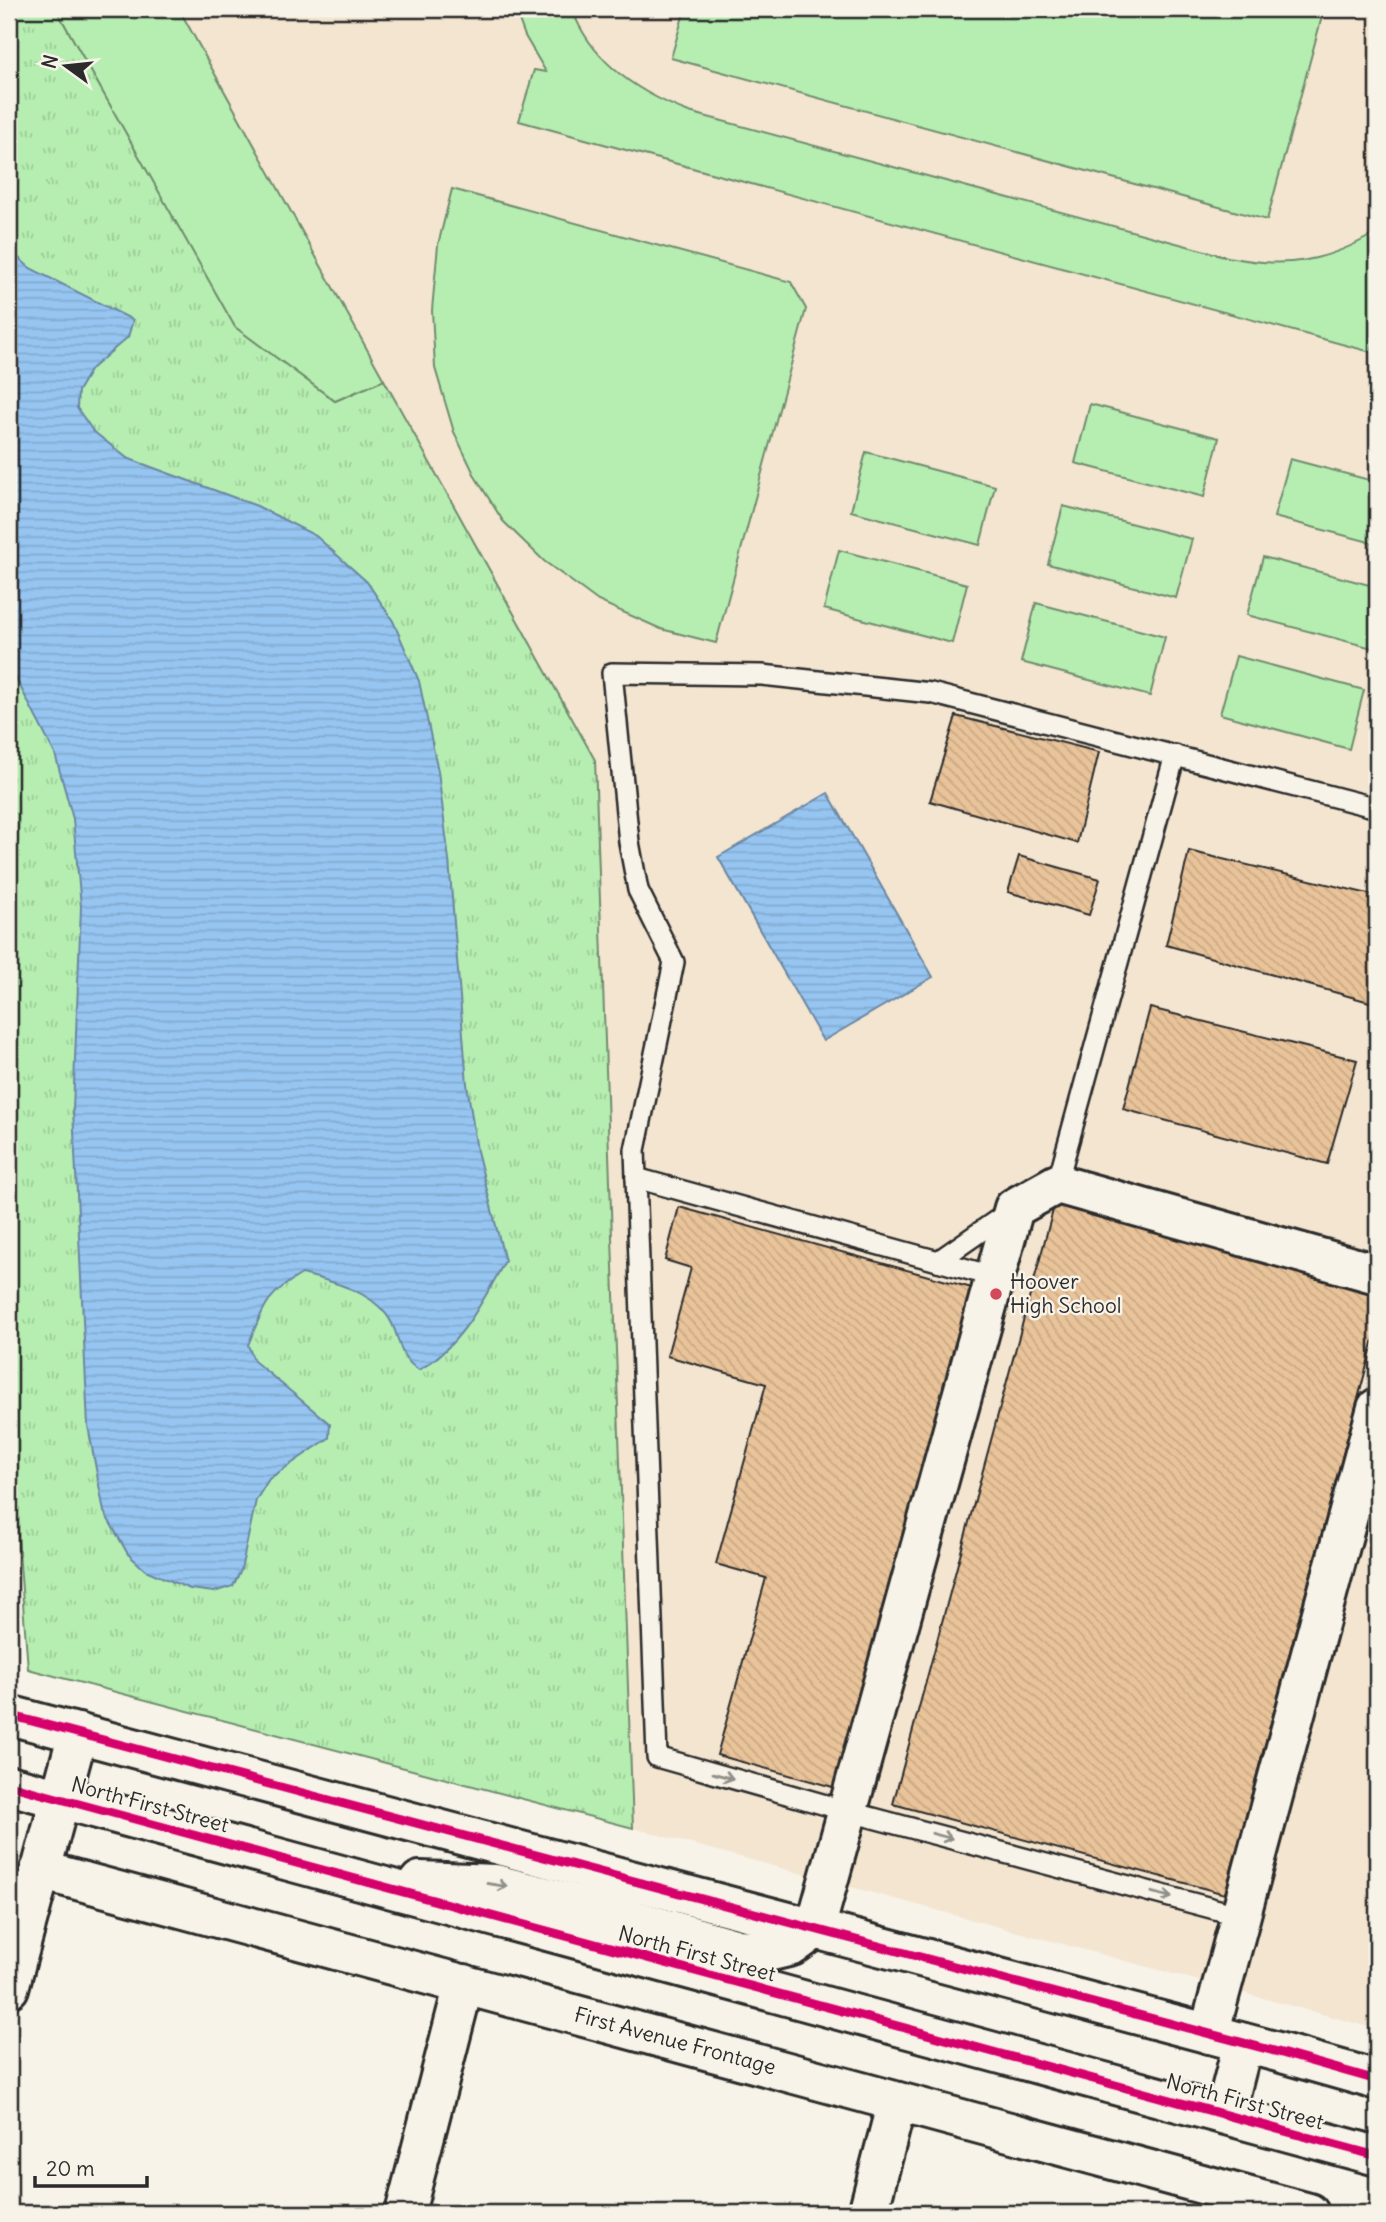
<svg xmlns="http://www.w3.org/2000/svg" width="1386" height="2222" viewBox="0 0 1386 2222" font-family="Delius,sans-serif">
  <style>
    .built { fill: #f3e5d0 }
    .grass { fill: url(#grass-tufts); stroke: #708c6e; stroke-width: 2 }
    .green { fill: #b6eeb1; stroke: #708c6e; stroke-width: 2 }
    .water { fill: url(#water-rules); stroke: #6b87a2; stroke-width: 2 }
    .building { fill: url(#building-back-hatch); stroke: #2b2b2b; stroke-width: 2 }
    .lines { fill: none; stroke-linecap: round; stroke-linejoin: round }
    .lane-casing { stroke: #2b2b2b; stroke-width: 24 }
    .street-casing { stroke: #2b2b2b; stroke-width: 44 }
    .secondary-casing { stroke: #2b2b2b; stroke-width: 44 }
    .lane { stroke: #f7f3e8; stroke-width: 19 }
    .street { stroke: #f7f3e8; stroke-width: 38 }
    .secondary { stroke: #f7f3e8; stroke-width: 38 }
    .cycleway-casing { stroke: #f7f3e8; stroke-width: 13 }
    .cycleway { stroke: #d6006c; stroke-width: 9 }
    .oneway { stroke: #918f8a }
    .poi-dot { fill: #d1495b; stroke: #f7f3e8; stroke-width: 2.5 }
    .labels { text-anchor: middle; stroke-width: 5; stroke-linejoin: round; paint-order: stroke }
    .poi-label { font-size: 21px; fill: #2b2b2b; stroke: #f7f3e8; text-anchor: start }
    .street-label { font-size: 21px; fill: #2b2b2b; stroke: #f7f3e8 }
  </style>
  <defs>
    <pattern id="grass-tufts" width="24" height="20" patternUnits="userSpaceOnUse" patternTransform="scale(1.75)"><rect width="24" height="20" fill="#b6eeb1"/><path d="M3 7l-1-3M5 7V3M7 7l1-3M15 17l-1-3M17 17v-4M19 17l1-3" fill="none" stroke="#9dcc98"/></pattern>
    <pattern id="water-rules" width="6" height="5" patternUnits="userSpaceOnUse" patternTransform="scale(1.75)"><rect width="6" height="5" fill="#96c5f1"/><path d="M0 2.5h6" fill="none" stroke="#81a9cf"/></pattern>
    <pattern id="building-back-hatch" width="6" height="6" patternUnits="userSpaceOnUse" patternTransform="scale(1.75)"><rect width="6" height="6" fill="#e9c399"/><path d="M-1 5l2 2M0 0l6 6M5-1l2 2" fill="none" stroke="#c8a884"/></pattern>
  </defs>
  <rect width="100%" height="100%" fill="#f7f3e8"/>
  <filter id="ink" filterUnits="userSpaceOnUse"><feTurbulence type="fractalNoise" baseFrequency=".0143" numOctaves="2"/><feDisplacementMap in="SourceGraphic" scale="14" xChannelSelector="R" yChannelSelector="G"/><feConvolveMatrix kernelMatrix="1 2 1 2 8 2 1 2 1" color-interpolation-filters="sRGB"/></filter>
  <g filter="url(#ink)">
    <polygon class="built" points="179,9 1377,9 1377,2029 633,1828 595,760"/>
    <polygon class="grass" points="9,9 56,9 236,327 335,401 384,380 595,760 633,1828 28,1669 9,1419"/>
    <g class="green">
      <polygon points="56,9 179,9 384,380 335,401 235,327"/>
      <path d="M515,9H572C591,61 639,93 689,112L1228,257C1285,269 1327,262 1377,232V294L1374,297L1377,298V329L1371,352L519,121L534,70L546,72L525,36Z"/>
      <polygon points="685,9 1324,9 1267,220 671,58"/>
      <polygon points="452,189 791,282 806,309 716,643 661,629 598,601 544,561 503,521 476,478 454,432 435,368 432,310 438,245"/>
      <polygon points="1090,404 1219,438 1204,497 1075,463"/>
      <polygon points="866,452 995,486 980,545 851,511"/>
      <polygon points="1290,459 1377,482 1377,544 1274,517"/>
      <polygon points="1063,506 1192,539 1176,598 1048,564"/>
      <polygon points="839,550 967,584 952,643 824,609"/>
      <polygon points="1263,557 1377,587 1376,649 1247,615"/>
      <polygon points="1036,603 1165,637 1150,696 1021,662"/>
      <polygon points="1236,656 1364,690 1349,749 1220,714"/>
    </g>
    <g class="water">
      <path d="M9,249L30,268L133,320L128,337L91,369L78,391L77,408L93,431L127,458L257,506L316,536L367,582L393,621L419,681L438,771L449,860L467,1084L477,1151L505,1261C482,1302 461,1346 419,1370C394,1355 402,1333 386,1314C366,1289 332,1282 302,1274C264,1296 264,1307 248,1345L254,1361L330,1424L329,1438L269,1479L256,1500L241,1570L233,1586L214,1592L190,1589L145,1570L128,1554L104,1512L88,1426L73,1110L81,907L73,819L55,754L9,665Z"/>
      <polygon points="828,793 933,977 823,1041 718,857"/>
    </g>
    <g class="building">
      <polygon points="956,716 1099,752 1077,843 930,801"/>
      <polygon points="1189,851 1377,896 1377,986 1373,1003 1166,945"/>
      <polygon points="1019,856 1100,879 1089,915 1008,892"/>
      <polygon points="1150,1008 1357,1060 1327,1164 1123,1109"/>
      <polygon points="1056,1199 1377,1286 1377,1328 1225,1894 893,1804"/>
      <polygon points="679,1207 979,1290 840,1789 717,1755 766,1578 716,1564 766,1384 667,1356 691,1268 665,1260"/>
    </g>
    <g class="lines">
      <defs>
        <g id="lane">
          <polyline points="636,1178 938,1261 1010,1211"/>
          <polyline points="1057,1184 1175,755"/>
          <polyline points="938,1261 995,1277"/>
          <polyline points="1241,1916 847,1811 657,1757 635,1150 674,962 638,890 629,842 612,673 762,675 931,693 1377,808"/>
        </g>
        <g id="street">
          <polyline points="40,1870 1309,2213"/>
          <polyline points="815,1929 1014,1208 1057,1184 1377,1274"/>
          <polyline points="9,1988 78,1733"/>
          <polyline points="1209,2034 1377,1408"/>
          <polyline points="405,2213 464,1984"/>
          <polyline points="868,2213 897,2102"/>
        </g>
        <g id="secondary">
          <polyline points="9,1715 1278,2052 1377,2080"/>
          <polyline points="9,1785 1377,2156"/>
          <polyline points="420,1881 495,1884 603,1911 738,1949 767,1952 792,1946 815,1929"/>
          <polyline points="1225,2114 1243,2043"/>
        </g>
      </defs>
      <use href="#lane" class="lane-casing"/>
      <use href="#street" class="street-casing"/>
      <use href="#secondary" class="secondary-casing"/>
      <use href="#lane" class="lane"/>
      <use href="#street" class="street"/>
      <use href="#secondary" class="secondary"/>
      <defs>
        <g id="cycleway">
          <polyline points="9,1715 1278,2052 1377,2080"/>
          <polyline points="9,1785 1377,2156"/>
        </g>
      </defs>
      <use href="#cycleway" class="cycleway-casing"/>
      <use href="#cycleway" class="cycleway"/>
    </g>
    <defs><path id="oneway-shaft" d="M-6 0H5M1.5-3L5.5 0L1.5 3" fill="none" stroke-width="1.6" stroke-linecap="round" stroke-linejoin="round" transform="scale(1.75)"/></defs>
    <g class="oneway">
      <use href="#oneway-shaft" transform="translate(723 1776) rotate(16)"/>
      <use href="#oneway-shaft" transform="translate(942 1836) rotate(15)"/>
      <use href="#oneway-shaft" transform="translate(497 1885) rotate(9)"/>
      <use href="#oneway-shaft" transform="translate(1162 1895) rotate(15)"/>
    </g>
  </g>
  <circle class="poi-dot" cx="996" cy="1294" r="7"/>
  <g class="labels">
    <g class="poi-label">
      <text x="1010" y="1289">Hoover<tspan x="1010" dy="24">High School</tspan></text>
    </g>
    <g class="street-label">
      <text transform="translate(150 1805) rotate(15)" y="7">North First Street</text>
      <text transform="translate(697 1954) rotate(15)" y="7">North First Street</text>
      <text transform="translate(675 2041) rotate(15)" y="7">First Avenue Frontage</text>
      <text transform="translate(1245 2102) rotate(15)" y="7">North First Street</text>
    </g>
  </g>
  <rect width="1386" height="2222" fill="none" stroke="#f7f3e8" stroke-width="35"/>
  <rect x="18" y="18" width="1351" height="2187" fill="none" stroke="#2b2b2b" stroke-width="2.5" filter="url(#ink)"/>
  <g transform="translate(66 66) rotate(285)" stroke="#f7f3e8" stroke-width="5" paint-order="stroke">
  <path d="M0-5L12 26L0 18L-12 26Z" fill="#2b2b2b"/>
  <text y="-10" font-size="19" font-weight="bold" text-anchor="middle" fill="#2b2b2b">N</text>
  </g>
  <path d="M35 2176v10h112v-10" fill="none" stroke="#2b2b2b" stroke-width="3.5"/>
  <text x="46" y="2176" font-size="21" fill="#2b2b2b" stroke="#f7f3e8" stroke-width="5" paint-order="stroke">20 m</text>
</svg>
